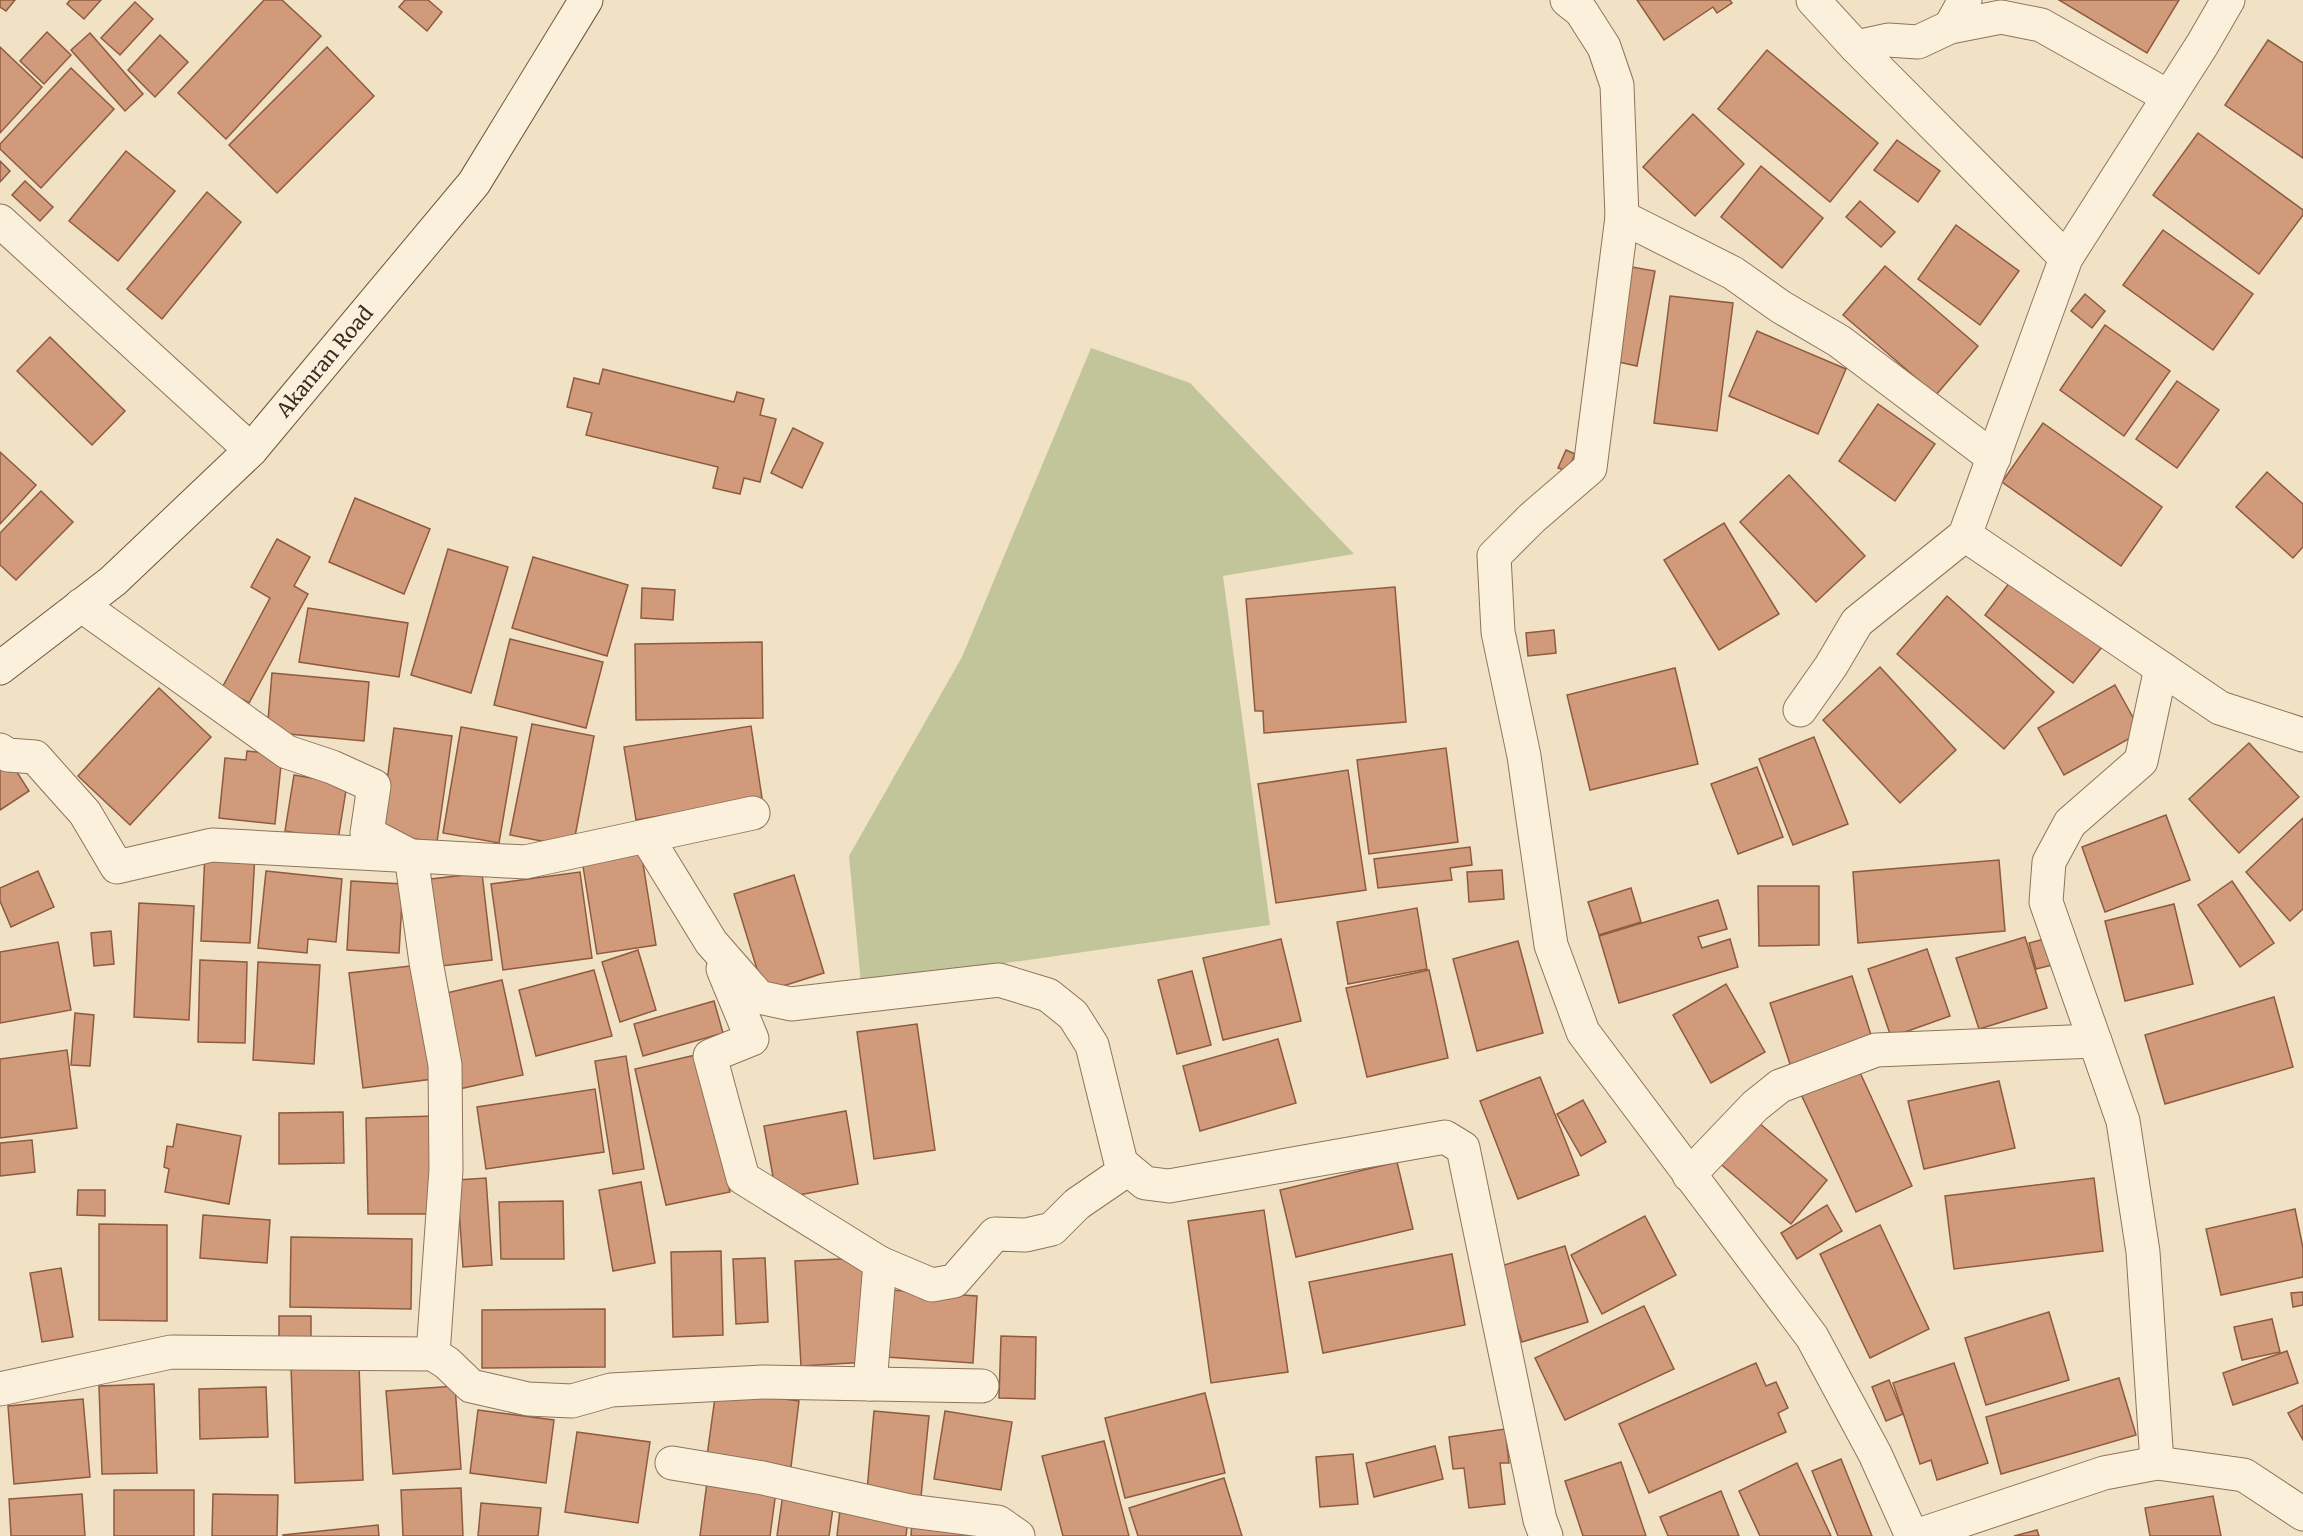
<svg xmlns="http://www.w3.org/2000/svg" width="2303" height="1536" viewBox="0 0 2303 1536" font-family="Merriweather,serif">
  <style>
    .cemetery { fill: #c2c599 }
    .building { fill: #d19a7a; stroke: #8e5b3f; stroke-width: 1.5 }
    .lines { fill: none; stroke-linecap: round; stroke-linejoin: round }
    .street-casing { stroke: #8e735b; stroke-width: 35 }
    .secondary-casing { stroke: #70543e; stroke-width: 35 }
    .street { stroke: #fbf0db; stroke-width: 33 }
    .secondary { stroke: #fbf0db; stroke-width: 33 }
    .labels { text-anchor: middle; stroke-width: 5; stroke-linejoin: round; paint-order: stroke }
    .street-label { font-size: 20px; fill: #3d2c1f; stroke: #f8edd7 }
  </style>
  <rect width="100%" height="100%" fill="#f1e2c6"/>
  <polygon class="cemetery" points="1091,348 1190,383 1354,554 1223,576 1270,925 861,984 849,856 962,657"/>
  <g class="building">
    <polygon points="0,0 15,0 6,11 0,7"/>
    <polygon points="70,0 101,0 84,19 67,4"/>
    <polygon points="264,0 282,0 321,36 226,139 178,93"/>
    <polygon points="405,0 428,0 442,12 427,31 399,7"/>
    <polygon points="1637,0 1730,0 1732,3 1717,13 1713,7 1664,40"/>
    <polygon points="2059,0 2179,0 2147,53"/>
    <polygon points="135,2 153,19 120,55 101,38"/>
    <polygon points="47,32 71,55 44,84 20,61"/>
    <polygon points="90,33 143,94 125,111 71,50"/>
    <polygon points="160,35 188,62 155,97 128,70"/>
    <polygon points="2268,40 2303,63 2303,158 2225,105"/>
    <polygon points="0,47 42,87 0,133"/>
    <polygon points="327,47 374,96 277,193 229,145"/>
    <polygon points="1767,50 1878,143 1830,202 1718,109"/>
    <polygon points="71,68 114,109 41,188 0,149 0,144"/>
    <polygon points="1693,114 1744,164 1695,216 1643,167"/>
    <polygon points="2198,133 2303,210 2303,215 2259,274 2153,195"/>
    <polygon points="1897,140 1940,171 1918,202 1874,170"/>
    <polygon points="126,151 175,191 118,261 69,221"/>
    <polygon points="0,161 10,171 0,182"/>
    <polygon points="1761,166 1823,218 1782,268 1721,217"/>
    <polygon points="25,181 53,207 40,221 12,195"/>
    <polygon points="207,192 241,222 162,319 127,289"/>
    <polygon points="1860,201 1895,232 1881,247 1846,217"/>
    <polygon points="1956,225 2019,271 1980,325 1918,279"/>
    <polygon points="2163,230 2253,294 2213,350 2123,285"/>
    <polygon points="1626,266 1655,271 1637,366 1609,360"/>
    <polygon points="1885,266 1978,346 1936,395 1843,315"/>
    <polygon points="2085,294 2105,311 2092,328 2071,311"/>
    <polygon points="1670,296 1733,303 1717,431 1654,423"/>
    <polygon points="2105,325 2170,371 2124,436 2060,390"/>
    <polygon points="1757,331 1846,369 1818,434 1729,396"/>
    <polygon points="50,337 125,411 92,445 17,371"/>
    <polygon points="603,369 734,402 737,392 764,399 760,415 776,419 760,482 744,478 740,494 713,488 718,467 586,435 592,413 567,407 574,378 599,384"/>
    <polygon points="2177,381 2219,410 2177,468 2136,439"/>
    <polygon points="1878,404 1935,444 1895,501 1839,461"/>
    <polygon points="2043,423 2162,507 2121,566 2002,482"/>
    <polygon points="793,428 823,443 802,488 771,473"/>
    <polygon points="1566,450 1575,454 1568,471 1558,468"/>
    <polygon points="0,452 36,485 0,524"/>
    <polygon points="2267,472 2303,504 2303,547 2293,558 2236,507"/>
    <polygon points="1789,475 1865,556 1816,602 1740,522"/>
    <polygon points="41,491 73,522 16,580 0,565 0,533"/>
    <polygon points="355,498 430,529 404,594 329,562"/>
    <polygon points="1724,523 1779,614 1719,650 1664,560"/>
    <polygon points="277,539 310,557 294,586 308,594 249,703 222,688 270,598 251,587"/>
    <polygon points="448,549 508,567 471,693 411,675"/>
    <polygon points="533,557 628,585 607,656 512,628"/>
    <polygon points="2013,578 2102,647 2073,683 1985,615"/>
    <polygon points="1395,587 1406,722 1264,733 1263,711 1255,711 1246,599"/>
    <polygon points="642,588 675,590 673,620 641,618"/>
    <polygon points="1947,596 2054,692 2004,749 1897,654"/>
    <polygon points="308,608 408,623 399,677 299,662"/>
    <polygon points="1554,630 1556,653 1528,656 1526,633"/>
    <polygon points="510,639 603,662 586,728 494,705"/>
    <polygon points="762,642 763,718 636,720 635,644"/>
    <polygon points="1880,667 1956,750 1900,803 1823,720"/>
    <polygon points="1675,668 1698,764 1590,790 1567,695"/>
    <polygon points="272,673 369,682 364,741 267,732"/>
    <polygon points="2115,685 2141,732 2064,775 2038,728"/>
    <polygon points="159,688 211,737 130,825 78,776"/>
    <polygon points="532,724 594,736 573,847 510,835"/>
    <polygon points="751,726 762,798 636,820 624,747"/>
    <polygon points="461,727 517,737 499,843 443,833"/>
    <polygon points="394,728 452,736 437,842 380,834"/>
    <polygon points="1814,737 1848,824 1793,845 1759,759"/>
    <polygon points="2249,743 2299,797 2239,853 2189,799"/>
    <polygon points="1446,748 1458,842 1369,854 1357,760"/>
    <polygon points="247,751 282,755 275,824 219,818 225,758 246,760"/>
    <polygon points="8,758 29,791 0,810 0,763"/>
    <polygon points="1757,767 1783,837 1738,854 1711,784"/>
    <polygon points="1348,770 1366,890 1276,903 1258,784"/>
    <polygon points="294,775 347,784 338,840 285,831"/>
    <polygon points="2166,815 2190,880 2105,912 2082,847"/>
    <polygon points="2303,818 2303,909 2290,921 2246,872"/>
    <polygon points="1470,847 1472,865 1450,868 1452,880 1378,888 1374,859"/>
    <polygon points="641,851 656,945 597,954 582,860"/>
    <polygon points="205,852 255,854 250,943 201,941"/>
    <polygon points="1999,860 2005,931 1858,943 1853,872"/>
    <polygon points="1502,870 1504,899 1469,902 1467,872"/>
    <polygon points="38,871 54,907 11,927 0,901 0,888"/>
    <polygon points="266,871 342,879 336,942 308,939 307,953 258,948"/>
    <polygon points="580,872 592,958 503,970 491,884"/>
    <polygon points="482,873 492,960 433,967 422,880"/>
    <polygon points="794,875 824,973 764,992 734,894"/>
    <polygon points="351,881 403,884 399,953 347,950"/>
    <polygon points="2232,881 2274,943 2240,967 2198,905"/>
    <polygon points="1758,886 1819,886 1819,945 1759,946"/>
    <polygon points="1631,888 1641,922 1599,935 1588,902"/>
    <polygon points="1718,900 1727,929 1698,937 1702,948 1730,939 1738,967 1619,1003 1599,936"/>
    <polygon points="139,903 194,906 189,1020 134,1017"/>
    <polygon points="2174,904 2193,984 2125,1001 2105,921"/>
    <polygon points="1417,908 1427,969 1348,984 1337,922"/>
    <polygon points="111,931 114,964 94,966 91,933"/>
    <polygon points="2025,937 2047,1008 1979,1029 1956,958"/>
    <polygon points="2052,937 2060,963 2036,969 2029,943"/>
    <polygon points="1281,939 1301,1021 1223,1040 1203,958"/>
    <polygon points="1518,941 1543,1033 1477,1051 1453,959"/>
    <polygon points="58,942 71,1010 0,1023 0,952"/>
    <polygon points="1927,949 1950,1016 1891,1037 1868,969"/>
    <polygon points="638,950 656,1010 620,1022 602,962"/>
    <polygon points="200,960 247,962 245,1043 198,1042"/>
    <polygon points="258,962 320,965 314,1064 253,1060"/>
    <polygon points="419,965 433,1079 363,1088 349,973"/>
    <polygon points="594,970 612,1036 536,1056 519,990"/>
    <polygon points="1429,970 1448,1058 1367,1077 1346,988"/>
    <polygon points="1192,971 1211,1045 1177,1054 1158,980"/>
    <polygon points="1852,976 1873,1041 1791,1067 1770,1003"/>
    <polygon points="502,980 523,1075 459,1089 438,995"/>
    <polygon points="1726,984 1765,1052 1711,1083 1673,1015"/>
    <polygon points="2274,997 2293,1067 2165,1104 2145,1035"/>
    <polygon points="714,1001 723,1033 643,1056 634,1024"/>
    <polygon points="75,1013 94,1015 90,1066 71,1065"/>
    <polygon points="917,1024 935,1150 874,1159 857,1032"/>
    <polygon points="1278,1039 1296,1103 1200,1131 1183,1066"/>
    <polygon points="67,1050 77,1128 0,1138 0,1059"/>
    <polygon points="700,1054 730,1192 666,1205 635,1069"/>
    <polygon points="626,1056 644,1169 613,1174 595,1061"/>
    <polygon points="1857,1066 1912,1186 1856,1212 1800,1092"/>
    <polygon points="1540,1077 1579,1175 1518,1199 1480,1101"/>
    <polygon points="1999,1081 2015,1148 1924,1169 1908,1101"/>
    <polygon points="595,1089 604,1152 486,1169 477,1107"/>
    <polygon points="1583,1100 1606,1142 1581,1156 1557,1114"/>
    <polygon points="846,1111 858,1184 777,1199 764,1126"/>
    <polygon points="343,1112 344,1163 279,1164 279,1113"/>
    <polygon points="434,1116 435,1214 368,1214 366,1118"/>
    <polygon points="1753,1118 1827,1180 1791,1224 1717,1161"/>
    <polygon points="177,1124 241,1136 229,1204 165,1192 169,1169 164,1167 167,1146 173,1147"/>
    <polygon points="32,1140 35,1172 0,1176 0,1143"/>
    <polygon points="1397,1162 1413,1229 1296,1257 1280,1190"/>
    <polygon points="486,1178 492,1265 463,1267 457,1180"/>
    <polygon points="2094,1178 2103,1251 1954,1269 1945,1196"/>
    <polygon points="641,1182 655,1263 613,1271 599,1190"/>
    <polygon points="78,1190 105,1190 105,1216 77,1215"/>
    <polygon points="563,1201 564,1259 501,1259 499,1202"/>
    <polygon points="1827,1205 1842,1231 1797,1259 1781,1233"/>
    <polygon points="2295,1209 2303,1248 2303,1277 2221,1295 2206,1229"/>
    <polygon points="1264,1210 1288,1372 1211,1383 1188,1221"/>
    <polygon points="203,1215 270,1220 267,1263 200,1258"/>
    <polygon points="1645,1216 1676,1275 1602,1314 1571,1255"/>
    <polygon points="99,1224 167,1225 167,1321 99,1320"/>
    <polygon points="1880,1225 1929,1329 1870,1358 1820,1254"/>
    <polygon points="291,1237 412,1239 411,1309 290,1307"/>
    <polygon points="1565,1246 1588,1322 1522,1342 1498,1267"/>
    <polygon points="721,1251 723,1335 673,1337 671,1252"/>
    <polygon points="1452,1254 1465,1325 1323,1353 1309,1282"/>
    <polygon points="765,1258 768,1322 736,1324 733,1259"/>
    <polygon points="863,1258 868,1362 801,1366 795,1261"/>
    <polygon points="61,1268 73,1337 42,1342 30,1273"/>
    <polygon points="891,1290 977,1296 973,1363 886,1357"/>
    <polygon points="2303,1292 2303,1305 2293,1307 2291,1293"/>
    <polygon points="1644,1306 1674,1369 1565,1420 1535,1358"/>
    <polygon points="605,1309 605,1367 482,1368 482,1310"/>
    <polygon points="2049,1312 2069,1380 1986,1405 1965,1338"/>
    <polygon points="279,1316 311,1316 311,1339 279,1338"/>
    <polygon points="2272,1319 2280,1352 2242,1360 2234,1327"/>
    <polygon points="1001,1336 1036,1337 1035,1399 999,1398"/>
    <polygon points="2287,1351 2298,1383 2233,1405 2223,1373"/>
    <polygon points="1756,1363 1766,1386 1776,1382 1788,1408 1778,1413 1786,1432 1649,1493 1619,1424"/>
    <polygon points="1954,1363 1988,1463 1937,1480 1931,1460 1920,1464 1893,1383"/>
    <polygon points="359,1365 363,1480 295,1483 291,1367"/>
    <polygon points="2119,1378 2136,1435 2001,1474 1986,1417"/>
    <polygon points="1889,1380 1903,1414 1886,1421 1872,1387"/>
    <polygon points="154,1384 157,1473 102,1474 99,1386"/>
    <polygon points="455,1386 461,1469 393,1474 386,1391"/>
    <polygon points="266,1387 268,1437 200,1439 199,1389"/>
    <polygon points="716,1390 799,1401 791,1467 707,1456"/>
    <polygon points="1205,1393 1225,1473 1125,1498 1105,1418"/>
    <polygon points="83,1399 90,1477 14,1484 8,1406"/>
    <polygon points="2303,1405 2303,1440 2288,1413"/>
    <polygon points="478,1410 554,1420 546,1483 470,1473"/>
    <polygon points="874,1411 929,1416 921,1497 867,1491"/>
    <polygon points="945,1411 1012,1422 1001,1490 934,1479"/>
    <polygon points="1505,1429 1509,1463 1500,1463 1505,1504 1469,1508 1464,1468 1453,1469 1449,1437"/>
    <polygon points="577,1432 650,1442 638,1523 565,1512"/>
    <polygon points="1104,1441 1129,1536 1063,1536 1042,1456"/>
    <polygon points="1435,1446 1443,1479 1374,1497 1366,1463"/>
    <polygon points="1353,1454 1358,1504 1320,1507 1316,1457"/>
    <polygon points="1841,1459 1872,1536 1838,1536 1812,1471"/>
    <polygon points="1621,1462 1646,1536 1583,1536 1565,1481"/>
    <polygon points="1797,1463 1831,1536 1760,1536 1739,1491"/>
    <polygon points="1224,1478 1242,1536 1138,1536 1129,1508"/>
    <polygon points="707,1482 776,1491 770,1536 700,1536"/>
    <polygon points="461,1488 463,1536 403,1536 401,1490"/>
    <rect x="114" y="1490" width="80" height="46"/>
    <polygon points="1721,1491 1739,1536 1668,1536 1660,1517"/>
    <polygon points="82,1494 85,1536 11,1536 9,1499"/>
    <polygon points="213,1494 278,1495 277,1536 212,1536"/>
    <polygon points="783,1494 834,1501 829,1536 777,1536"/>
    <polygon points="2213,1496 2221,1536 2150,1536 2145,1508"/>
    <polygon points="481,1503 541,1508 538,1536 478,1536"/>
    <polygon points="840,1510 908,1518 906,1536 837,1536"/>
    <polygon points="912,1520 976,1525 976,1536 911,1536"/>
    <polygon points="378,1525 379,1536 283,1536 283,1535"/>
    <polygon points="2037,1530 2039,1536 2014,1536"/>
  </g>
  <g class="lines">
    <defs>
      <g id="street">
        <polyline points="1567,0 1581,11 1604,47 1617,85 1622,217 1590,468 1532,518 1494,556 1498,632 1524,756 1551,945 1583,1032 1812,1337 1875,1454 1912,1536"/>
        <polyline points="1813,0 1856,47 2066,258"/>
        <polyline points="1950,27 2001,17 2041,25 2169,97"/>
        <polyline points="1856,47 1888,40 1918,42 1950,27 1965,0"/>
        <polyline points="1622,217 1733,273 1781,307 1839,341 1994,458"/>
        <polyline points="0,221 251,450"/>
        <polyline points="1965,535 2220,708 2303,735"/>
        <polyline points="81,605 287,752 332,767 374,786 367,833 411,856 426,962 445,1065 446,1170 433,1354"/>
        <polyline points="1800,710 1831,666 1857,622 1965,535 2066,258 2202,45 2228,0"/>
        <polyline points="0,750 8,755 35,757 85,813 117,867 212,845 525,862 753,813"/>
        <polyline points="646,836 711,942 759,997 791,1004 999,980 1048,995 1073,1015 1092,1045 1121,1163 1145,1183 1169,1186 1445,1137 1463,1148 1540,1520 1546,1536"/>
        <polyline points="723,969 752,1039 710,1056 743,1178 880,1263 870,1384"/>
        <polyline points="1689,1175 1755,1106 1780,1086 1876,1050 2095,1041"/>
        <polyline points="880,1263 932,1285 954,1281 995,1234 1026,1235 1052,1229 1077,1204 1128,1169"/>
        <polyline points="0,1389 171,1352 433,1354 447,1363 471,1386 528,1399 572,1401 611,1390 763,1382 982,1386"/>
        <polyline points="672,1463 763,1478 910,1511 998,1522 1018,1536"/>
        <polyline points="2157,1463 2143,1252 2123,1121 2046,902 2049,862 2070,823 2141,761 2161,668"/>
        <polyline points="1916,1536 2104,1473 2157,1463 2244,1475 2303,1514"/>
      </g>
      <g id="secondary">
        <path id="s1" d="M0,668L113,581L251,450L474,183L586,0"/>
      </g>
    </defs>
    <use href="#street" class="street-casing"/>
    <use href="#secondary" class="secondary-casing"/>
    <use href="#street" class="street"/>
    <use href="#secondary" class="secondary"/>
  </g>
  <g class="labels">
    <g class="street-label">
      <text dy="7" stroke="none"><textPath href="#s1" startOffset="448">Akanran Road</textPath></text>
    </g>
  </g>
</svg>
